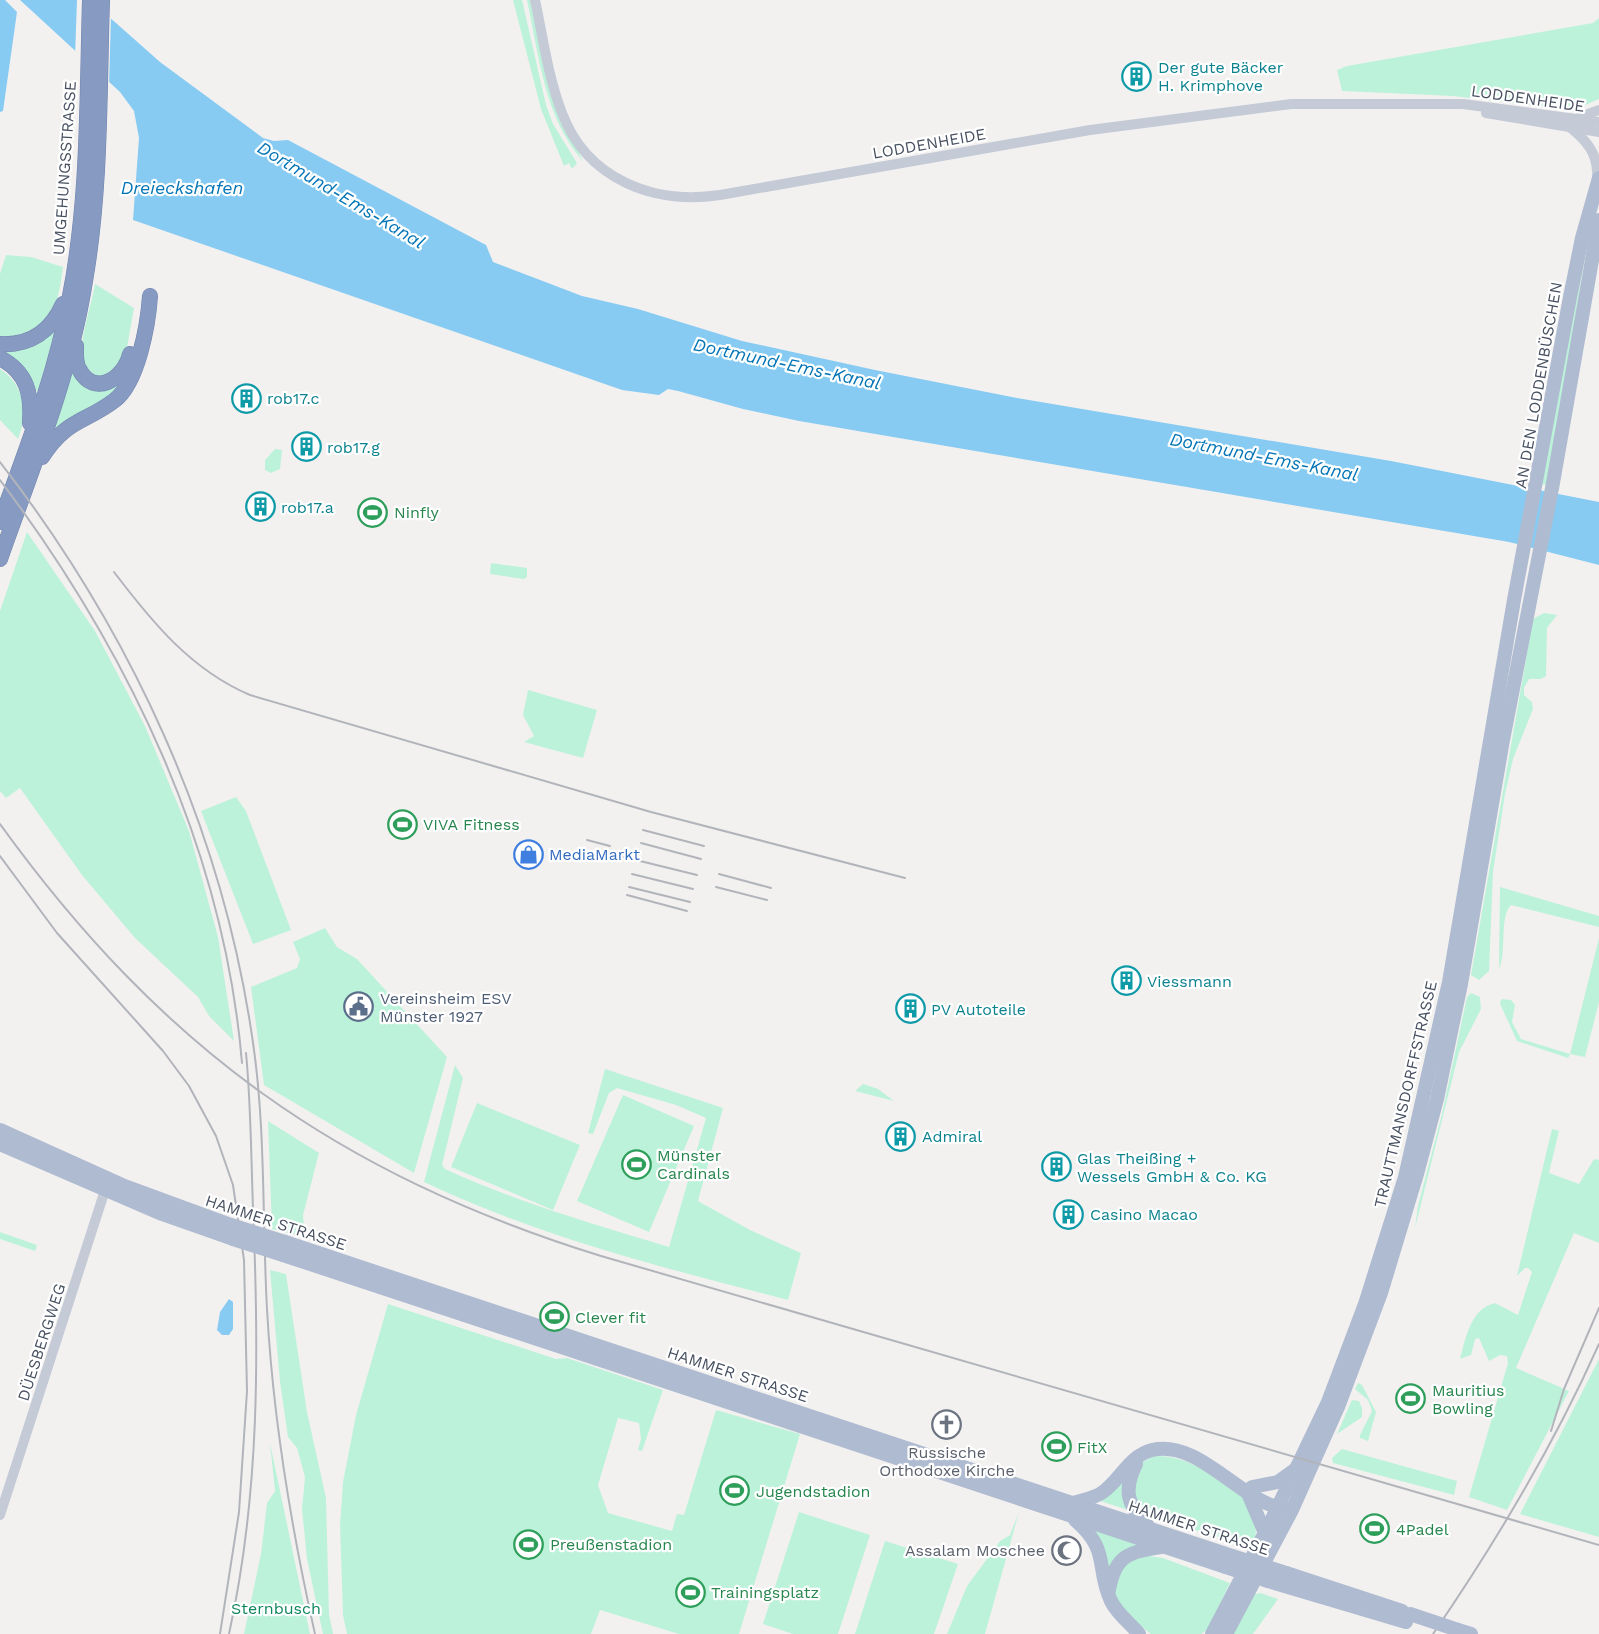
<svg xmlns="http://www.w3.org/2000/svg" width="1599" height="1634" viewBox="0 0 1599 1634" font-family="'Work Sans',sans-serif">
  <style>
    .green { fill: #bdf2da }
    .water { fill: #88cbf2 }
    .pier { fill: #f3f1f0 }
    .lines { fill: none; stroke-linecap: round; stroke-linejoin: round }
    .highway-casing { stroke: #7184ae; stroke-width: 16 }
    .minor { stroke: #c4cad6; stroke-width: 10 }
    .major { stroke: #afbbd1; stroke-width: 14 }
    .highway { stroke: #869ac2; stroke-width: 15 }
    .rail { stroke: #b2b4bb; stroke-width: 2 }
    .major-bridge { stroke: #afbbd1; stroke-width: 14 }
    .labels { text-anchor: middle; stroke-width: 4.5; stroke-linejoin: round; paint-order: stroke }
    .culture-label { font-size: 16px; fill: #0d838f; stroke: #fff; text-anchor: start }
    .street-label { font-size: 16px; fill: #475060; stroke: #fff }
    .leisure-label { font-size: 16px; fill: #27864d; stroke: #fff; text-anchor: start }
    .shop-label { font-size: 16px; fill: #366cbe; stroke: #fff; text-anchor: start }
    .service-label { font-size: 16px; fill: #4e5e75; stroke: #fff; text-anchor: start }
    .worship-label { font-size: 16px; fill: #5b616d; stroke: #fff }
    .park-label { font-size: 16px; fill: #11875e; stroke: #fff }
    .water-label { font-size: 18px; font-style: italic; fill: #0375b6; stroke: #fff }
  </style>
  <rect width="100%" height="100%" fill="#f3f1f0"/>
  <g class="green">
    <polygon points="513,0 522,0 546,105 553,124 577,163 572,169 569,163 564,166 541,109"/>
    <path d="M527,0H530L551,94L583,161C544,117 539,55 527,0Z"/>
    <polygon points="1599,18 1599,99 1583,106 1564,109 1453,96 1342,91 1337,70 1347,66 1593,23"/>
    <polygon points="1589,234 1586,250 1548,485 1541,484 1577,278"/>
    <path d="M6,255L31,257L63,267C57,312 51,334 0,338V274Z"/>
    <path d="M95,284L134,308L125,359L104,378C96,376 87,374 83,366C76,348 92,304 95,284Z"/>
    <polygon points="56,329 38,392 0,348"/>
    <polygon points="73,366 78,375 122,380 116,395 53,433"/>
    <path d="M0,369C25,385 28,413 18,439L0,420Z"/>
    <polygon points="275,449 282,450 280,469 271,473 265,470 265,460"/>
    <polygon points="27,532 95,631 145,726 189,831 218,937 234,1041 209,1016 198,997 135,938 82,875 20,788 6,798 0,791 0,611"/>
    <polygon points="491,563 527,568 527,577 524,579 490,574"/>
    <polygon points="1544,613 1557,615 1547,628 1546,676 1541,679 1529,679 1524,688 1524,695 1532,702 1533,709 1513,759 1505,794 1493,872 1489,971 1479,980 1471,975 1533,619"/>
    <polygon points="528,690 597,710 583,758 524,742 534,736 523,715"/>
    <polygon points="236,797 246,811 291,930 253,944 201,811"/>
    <path d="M1500,887L1599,916V927L1511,905C1499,917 1507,952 1499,969Z"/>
    <polygon points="325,928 337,947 357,959 447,1057 414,1173 264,1085 251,987 297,968 300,959 293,942"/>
    <polygon points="1599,938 1599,1002 1585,1057 1570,1054 1568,1058 1517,1041 1501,1006 1500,1002 1502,999 1511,1000 1515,1005 1512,1022 1521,1039 1570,1054"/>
    <polygon points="1471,993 1480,997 1481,1009 1459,1052 1415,1228 1418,1206 1442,1114 1467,997"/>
    <path d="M455,1065L463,1078L442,1165L445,1169C517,1202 593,1224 669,1247L706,1118L676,1105L617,1088L609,1093L593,1134L588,1133L605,1069L723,1108L698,1201L750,1230L801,1253L788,1300C664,1268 540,1237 424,1182Z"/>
    <polygon points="863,1084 878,1089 894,1101 855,1091"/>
    <polygon points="623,1095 694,1126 649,1232 577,1201"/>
    <polygon points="477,1103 580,1145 553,1210 451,1167"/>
    <polygon points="268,1121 319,1153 303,1215 305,1237 272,1229"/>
    <path d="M1552,1129L1559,1131L1549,1173L1579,1184L1594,1159L1599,1160V1243L1574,1233L1516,1368L1569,1391L1507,1510L1469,1497L1508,1363L1507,1356L1500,1355L1489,1361L1479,1338L1475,1339L1471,1355L1460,1359C1466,1338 1470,1309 1495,1303L1518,1315L1532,1272L1528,1268H1525L1517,1276Z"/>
    <polygon points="0,1232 37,1245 35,1251 0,1239"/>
    <polygon points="270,1270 286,1274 307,1412 326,1498 329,1614 333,1634 323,1634 307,1559 302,1509 305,1477 297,1448 288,1437 280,1382"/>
    <polygon points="388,1304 556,1359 567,1358 663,1390 642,1451 638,1450 641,1439 639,1423 618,1418 598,1485 608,1513 672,1531 677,1514 684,1515 716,1410 800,1434 739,1634 679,1634 600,1610 591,1634 347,1634 343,1615 340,1525 343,1482 356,1415"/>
    <polygon points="1599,1359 1599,1537 1520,1514"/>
    <polygon points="1358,1383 1362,1385 1376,1412 1368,1441 1360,1438 1360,1435 1372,1411 1368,1400 1355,1389"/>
    <polygon points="1352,1400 1359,1401 1362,1408 1362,1417 1337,1434"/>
    <polygon points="270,1443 310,1634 244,1634 261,1554 267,1503 275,1491"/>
    <polygon points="1342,1449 1457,1481 1454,1495 1333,1463 1332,1458"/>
    <path d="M1153,1456C1190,1455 1210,1475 1239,1494C1256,1510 1259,1528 1253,1548L1147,1515L1137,1508L1130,1494L1142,1463Z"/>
    <polygon points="1125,1472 1131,1511 1094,1499"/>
    <polygon points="799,1512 870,1535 838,1634 793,1634 763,1624"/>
    <polygon points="1019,1512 985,1634 947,1634 967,1586 1000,1541 1010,1535"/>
    <polygon points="1081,1524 1151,1548 1142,1548 1111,1577"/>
    <polygon points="885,1541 958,1564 934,1634 855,1634"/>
    <polygon points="1143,1555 1163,1558 1230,1583 1208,1629 1201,1634 1151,1634 1129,1617 1116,1599 1113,1586 1129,1557 1132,1561"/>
    <polygon points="1261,1593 1278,1599 1253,1634 1231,1634 1254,1594"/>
  </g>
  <g class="water">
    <polygon points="0,0 5,0 17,12 3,111 0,112"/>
    <polygon points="20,0 90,0 160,62 263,138 274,141 288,140 486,245 493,262 582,296 638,309 742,341 875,370 1017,398 1391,461 1599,502 1599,565 1509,542 799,421 743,409 678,391 668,389 659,395 622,390 133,220 139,138 134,111 120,92"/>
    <polygon points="229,1299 233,1302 233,1329 229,1335 222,1335 217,1330 220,1312"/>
  </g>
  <polygon class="pier" points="77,0 95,0 111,16 109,86 75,57"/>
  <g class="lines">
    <defs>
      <g id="highway">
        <path d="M0,344C30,346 51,331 63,304"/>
        <path d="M76,346C76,354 75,362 79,369C94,398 124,379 130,354"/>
        <path d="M0,358C27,372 32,394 30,423"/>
        <path d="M42,457C66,419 85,423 115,400C138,382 148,325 150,296"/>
        <path d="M0,522C27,448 56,374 70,296C89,199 87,99 90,0"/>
        <path d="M0,559C32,468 70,377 85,281C101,189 99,93 102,0"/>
      </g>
    </defs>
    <use href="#highway" class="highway-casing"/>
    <g class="minor">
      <path d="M535,0C543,37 548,77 562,113C587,179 653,205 720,195L1090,130L1291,104H1463L1599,122"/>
      <polyline points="1486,113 1599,132"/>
      <polyline points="1580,117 1599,110"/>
      <path d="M1571,128C1592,145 1599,158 1597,185"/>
      <polyline points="0,1515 107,1184"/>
    </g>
    <g class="major">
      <polyline points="0,1130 122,1185 231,1225"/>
      <polyline points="0,1144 162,1214 233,1239"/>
      <polyline points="285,1242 1232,1556"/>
      <polyline points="283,1255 1226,1567"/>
      <path d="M1136,1464C1123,1490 1127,1506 1148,1526"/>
      <polyline points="1252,1487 1278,1482 1296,1469"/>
      <polyline points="1247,1491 1265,1533"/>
      <path d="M1073,1503C1083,1500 1095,1498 1103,1492C1121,1479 1129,1456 1152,1450C1200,1439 1241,1503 1285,1509"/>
      <path d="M1075,1520C1111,1551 1095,1566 1111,1601C1118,1615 1130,1623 1139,1634"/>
      <polyline points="1286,1573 1402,1611"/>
      <polyline points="1268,1581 1406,1622"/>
      <path d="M1109,1590C1115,1555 1129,1552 1161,1547"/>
      <polyline points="1458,1630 1471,1634"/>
      <polyline points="1212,1634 1271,1521 1328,1402 1365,1304 1405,1177 1449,982 1514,600 1570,297 1582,238 1599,178"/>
      <polyline points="1226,1634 1292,1510 1338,1407 1381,1293 1417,1174 1437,1099 1461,984 1503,740 1553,483 1599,220"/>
    </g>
    <use href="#highway" class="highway"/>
    <g class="rail">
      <path d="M0,462C130,630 221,826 252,1036C266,1126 262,1218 267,1309C273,1419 291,1527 315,1634"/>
      <path d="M0,480C128,650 224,849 242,1063"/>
      <path d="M114,572C152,622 191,670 250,695L651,812L905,878"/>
      <path d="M0,824C162,1048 337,1174 601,1256L1599,1545"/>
      <polyline points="643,830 704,846"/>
      <polyline points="587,840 610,846"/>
      <polyline points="641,843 701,859"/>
      <polyline points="584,853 607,859"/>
      <polyline points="610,853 635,860"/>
      <polyline points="0,856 57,933 163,1051 189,1086 216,1136 233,1185 244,1260 247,1391 239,1512 220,1634"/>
      <polyline points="636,860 697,875"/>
      <polyline points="632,874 693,889"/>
      <polyline points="719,874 771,888"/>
      <polyline points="629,887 690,902"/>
      <polyline points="716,887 767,900"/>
      <polyline points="627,895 687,911"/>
      <polyline points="1551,1431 1564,1389 1599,1308"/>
      <path d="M229,1634C260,1493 259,1351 253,1208C251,1156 251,1104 246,1053"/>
      <path d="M1433,1634C1496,1542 1553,1447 1599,1344"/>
    </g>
    <g class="major-bridge">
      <polyline points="231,1225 285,1242"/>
      <polyline points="233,1239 283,1255"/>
      <polyline points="1232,1556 1286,1573"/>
      <polyline points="1226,1567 1268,1581"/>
      <polyline points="1410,1614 1458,1630"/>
    </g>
  </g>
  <defs>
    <symbol id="building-ring" viewBox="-11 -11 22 22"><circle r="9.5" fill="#fff" stroke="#0f9aa8" stroke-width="1.5"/><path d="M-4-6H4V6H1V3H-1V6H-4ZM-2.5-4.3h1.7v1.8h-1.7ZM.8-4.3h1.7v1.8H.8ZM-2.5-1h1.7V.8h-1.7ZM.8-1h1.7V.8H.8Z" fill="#0f9aa8"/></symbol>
    <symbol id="stadium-ring" viewBox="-11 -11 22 22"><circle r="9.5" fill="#fff" stroke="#2e9e5b" stroke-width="1.5"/><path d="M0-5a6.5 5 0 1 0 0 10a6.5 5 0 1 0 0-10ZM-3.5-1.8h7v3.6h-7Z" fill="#2e9e5b"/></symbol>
    <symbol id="shop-ring" viewBox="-11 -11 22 22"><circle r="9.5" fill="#fff" stroke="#3f7fe0" stroke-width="1.5"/><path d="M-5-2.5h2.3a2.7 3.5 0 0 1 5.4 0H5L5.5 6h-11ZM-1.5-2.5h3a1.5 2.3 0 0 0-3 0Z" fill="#3f7fe0"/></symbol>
    <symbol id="civic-ring" viewBox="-11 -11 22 22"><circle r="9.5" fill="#fff" stroke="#5c6f8a" stroke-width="1.5"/><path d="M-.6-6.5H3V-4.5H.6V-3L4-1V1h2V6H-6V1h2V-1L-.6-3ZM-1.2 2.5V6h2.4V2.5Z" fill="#5c6f8a"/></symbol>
    <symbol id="church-ring" viewBox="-11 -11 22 22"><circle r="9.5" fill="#fff" stroke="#6b7280" stroke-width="1.5"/><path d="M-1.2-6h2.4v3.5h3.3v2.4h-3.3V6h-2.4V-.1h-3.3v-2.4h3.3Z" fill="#6b7280"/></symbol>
    <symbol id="mosque-ring" viewBox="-11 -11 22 22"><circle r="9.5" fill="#fff" stroke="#6b7280" stroke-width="1.5"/><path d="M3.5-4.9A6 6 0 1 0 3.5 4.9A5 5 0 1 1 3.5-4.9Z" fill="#6b7280"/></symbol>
  </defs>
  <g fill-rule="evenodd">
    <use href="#building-ring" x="1120" y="60" width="33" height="33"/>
    <use href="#building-ring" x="230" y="382" width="33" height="33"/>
    <use href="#building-ring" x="290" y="430" width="33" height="33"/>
    <use href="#building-ring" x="244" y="490" width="33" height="33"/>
    <use href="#stadium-ring" x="356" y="496" width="33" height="33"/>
    <use href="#stadium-ring" x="386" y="808" width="33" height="33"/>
    <use href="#shop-ring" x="512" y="838" width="33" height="33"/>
    <use href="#building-ring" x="1110" y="964" width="33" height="33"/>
    <use href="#civic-ring" x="342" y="990" width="33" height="33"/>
    <use href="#building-ring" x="894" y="992" width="33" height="33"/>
    <use href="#building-ring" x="884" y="1120" width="33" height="33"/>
    <use href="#stadium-ring" x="620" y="1148" width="33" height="33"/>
    <use href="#building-ring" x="1040" y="1150" width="33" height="33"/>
    <use href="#building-ring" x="1052" y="1198" width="33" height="33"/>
    <use href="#stadium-ring" x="538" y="1300" width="33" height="33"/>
    <use href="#stadium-ring" x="1394" y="1382" width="33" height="33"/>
    <use href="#church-ring" x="930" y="1408" width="33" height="33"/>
    <use href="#stadium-ring" x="1040" y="1430" width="33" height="33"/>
    <use href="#stadium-ring" x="718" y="1474" width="33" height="33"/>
    <use href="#stadium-ring" x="1358" y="1512" width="33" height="33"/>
    <use href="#stadium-ring" x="512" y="1528" width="33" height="33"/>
    <use href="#mosque-ring" x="1050" y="1534" width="33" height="33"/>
    <use href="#stadium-ring" x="674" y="1576" width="33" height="33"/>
  </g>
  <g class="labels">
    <g class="culture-label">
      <text x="1158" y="73">Der gute Bäcker<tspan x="1158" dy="18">H. Krimphove</tspan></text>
      <text x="267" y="404">rob17.c</text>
      <text x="327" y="453">rob17.g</text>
      <text x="281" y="513">rob17.a</text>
      <text x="1147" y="987">Viessmann</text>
      <text x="931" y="1015">PV Autoteile</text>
      <text x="922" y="1142">Admiral</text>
      <text x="1077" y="1164">Glas Theißing +<tspan x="1077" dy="18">Wessels GmbH &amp; Co. KG</tspan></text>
      <text x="1090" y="1220">Casino Macao</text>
    </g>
    <g class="street-label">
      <text transform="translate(1528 98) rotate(8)" y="6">LODDENHEIDE</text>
      <text transform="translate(929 143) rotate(-10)" y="6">LODDENHEIDE</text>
      <text transform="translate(64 168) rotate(-86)" y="6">UMGEHUNGSSTRASSE</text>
      <text transform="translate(1538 385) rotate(-80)" y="6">AN DEN LODDENBÜSCHEN</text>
      <text transform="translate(1405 1094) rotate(-77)" y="6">TRAUTTMANSDORFFSTRASSE</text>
      <text transform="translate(276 1222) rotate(18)" y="6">HAMMER STRASSE</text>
      <text transform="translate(41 1342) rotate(-72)" y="6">DÜESBERGWEG</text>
      <text transform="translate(738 1374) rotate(18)" y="6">HAMMER STRASSE</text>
      <text transform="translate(1199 1527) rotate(18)" y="6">HAMMER STRASSE</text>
    </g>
    <g class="leisure-label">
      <text x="394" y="518">Ninfly</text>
      <text x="423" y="830">VIVA Fitness</text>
      <text x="657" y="1161">Münster<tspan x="657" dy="18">Cardinals</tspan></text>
      <text x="575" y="1323">Clever fit</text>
      <text x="1432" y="1396">Mauritius<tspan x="1432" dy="18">Bowling</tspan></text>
      <text x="1077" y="1453">FitX</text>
      <text x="756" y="1497">Jugendstadion</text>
      <text x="1396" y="1535">4Padel</text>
      <text x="550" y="1550">Preußenstadion</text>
      <text x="711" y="1598">Trainingsplatz</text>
    </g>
    <g class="shop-label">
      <text x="549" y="860">MediaMarkt</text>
    </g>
    <g class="service-label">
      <text x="380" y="1004">Vereinsheim ESV<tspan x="380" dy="18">Münster 1927</tspan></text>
    </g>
    <g class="worship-label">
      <text x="947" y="1458">Russische<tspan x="947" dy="18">Orthodoxe Kirche</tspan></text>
      <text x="1045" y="1556" text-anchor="end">Assalam Moschee</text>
    </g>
    <g class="park-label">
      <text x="276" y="1614">Sternbusch</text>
    </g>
    <g class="water-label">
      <text x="182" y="194">Dreieckshafen</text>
      <text transform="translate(341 195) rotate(31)" y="6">Dortmund-Ems-Kanal</text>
      <text transform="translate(787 364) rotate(12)" y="6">Dortmund-Ems-Kanal</text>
      <text transform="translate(1264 457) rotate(11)" y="6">Dortmund-Ems-Kanal</text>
    </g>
  </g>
</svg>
